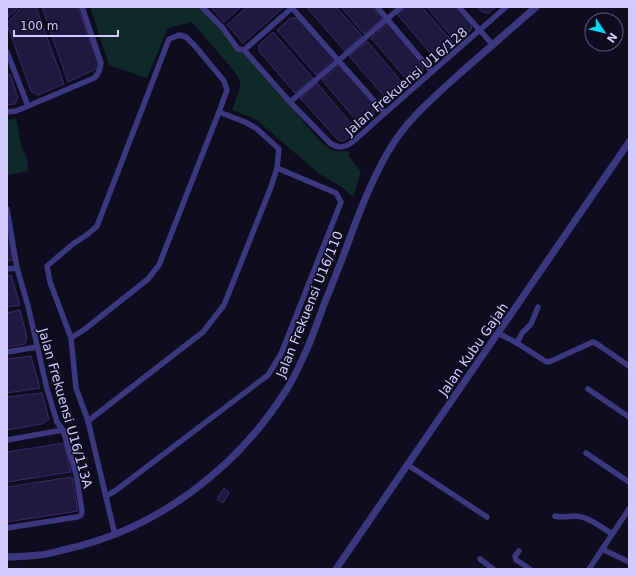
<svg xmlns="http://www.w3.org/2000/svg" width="636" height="576" viewBox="0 0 636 576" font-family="'DejaVu Sans',sans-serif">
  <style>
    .green { fill: #0f2929 }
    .building { fill: #211840; stroke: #392a6c }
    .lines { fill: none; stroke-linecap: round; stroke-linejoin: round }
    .minor { stroke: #3c377f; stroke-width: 5.5 }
    .tertiary { stroke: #3c377f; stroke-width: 7 }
    .labels { text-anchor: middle; stroke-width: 3; stroke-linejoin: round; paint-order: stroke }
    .street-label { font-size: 13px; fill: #d2caff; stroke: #100c1f }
  </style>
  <rect width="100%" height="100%" fill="#100c1f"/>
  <g class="green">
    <path d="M90,7H204L224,29L242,53L246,55L249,58C266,77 282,96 298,115C307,126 316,138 327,147C336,155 344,148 350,153L348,155L361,172L353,197L343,188L318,173L258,121L251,117L232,110L240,88V80L234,71L192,22L168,28L147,78L144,77L109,65Z"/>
    <polygon points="16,118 21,145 27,158 28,171 7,175 7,120"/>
  </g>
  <g class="building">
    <polygon points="7,7 19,7 7,18"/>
    <polygon points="22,7 36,7 64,84 38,95 31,91 7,24 7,23"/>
    <polygon points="42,7 78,7 99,66 94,70 68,82"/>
    <polygon points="211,7 241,7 224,22"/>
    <polygon points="247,7 284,7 243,43 227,25"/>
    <polygon points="309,7 336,7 362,36 345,51 308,9"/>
    <polygon points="341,7 372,7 382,19 364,34"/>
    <polygon points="406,7 422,7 455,45 442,56 433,56 397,14"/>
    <polygon points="427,7 458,7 472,23 471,30 457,43"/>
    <polygon points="478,7 496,7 489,13 482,12"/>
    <polygon points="291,18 298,18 334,59 316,75 277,30"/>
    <polygon points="388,23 424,64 422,71 410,83 371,38"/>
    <polygon points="273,32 313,78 295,93 259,51 259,45"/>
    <polygon points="367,41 406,87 394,97 385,97 349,56"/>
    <polygon points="339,65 375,105 374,115 361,126 322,80"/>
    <polygon points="7,74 10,74 18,98 15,104 7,105"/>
    <polygon points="317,83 357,130 344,141 338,140 300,98"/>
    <polygon points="7,226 13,260 7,261"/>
    <polygon points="11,275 20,305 7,307 7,276"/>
    <polygon points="20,310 27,337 25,344 7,347 7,313"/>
    <polygon points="31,356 40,388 7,393 7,359"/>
    <polygon points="42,393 49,419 42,424 7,430 7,397"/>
    <polygon points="64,443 71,472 7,482 7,452"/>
    <polygon points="72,477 78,511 7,522 7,487"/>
    <polygon points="224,488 229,493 223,503 217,499"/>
  </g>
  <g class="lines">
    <g class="minor">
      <polyline points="202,7 222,27 238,49 244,50 293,7"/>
      <polyline points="377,7 432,72"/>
      <polyline points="459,7 493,45"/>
      <polyline points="292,8 385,113"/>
      <path d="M244,50L290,102L330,143C339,150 347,147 355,140L385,113L506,7"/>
      <polyline points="7,52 28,106"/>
      <polyline points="290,102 401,7"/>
      <path d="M7,112L16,111L28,106L94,78C99,74 100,69 101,63L82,7"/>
      <polyline points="7,209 17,268 28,306 47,389 57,422 63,430 76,474 82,511 81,515 77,517 7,528"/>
      <polyline points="7,269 17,268"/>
      <polyline points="498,333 517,343 522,333 531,324 538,307"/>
      <polyline points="71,338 85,329 148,279 159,265 219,112 227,90 224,81 195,46 186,37 179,35 169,39 97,226 88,234 73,244 47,266 50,282 71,338 76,388 88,421 115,535"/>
      <polyline points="517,343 545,361 549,362 593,342 597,344 629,366"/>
      <polyline points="7,352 37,347"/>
      <polyline points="588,389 629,417"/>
      <polyline points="88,421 203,332 224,305 271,187 277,168"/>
      <polyline points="7,440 63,430"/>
      <polyline points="586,453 629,482"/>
      <polyline points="408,465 487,517"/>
      <polyline points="106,496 115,491 268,375 281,354 341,202 336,193 277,168 279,149 256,128 245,122 219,112"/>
      <path d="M555,516C562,518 568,516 574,516C588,516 601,527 612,534"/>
      <polyline points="602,549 629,562"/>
      <polyline points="519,551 515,556 516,560 530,569"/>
      <polyline points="480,559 493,569"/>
      <polyline points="589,569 629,509"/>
    </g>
    <g class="tertiary">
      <path d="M7,557C18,557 29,556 39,555C49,554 58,551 67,549C157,529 236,469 285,392C294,379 300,364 307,349C313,335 318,321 323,307C334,280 345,252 355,224C365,198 376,171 391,147C408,119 433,98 457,76C483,53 510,30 536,7"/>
      <polyline points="336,569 629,142"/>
    </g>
  </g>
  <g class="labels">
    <g class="street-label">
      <text transform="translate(406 81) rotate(-41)" y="5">Jalan Frekuensi U16/128</text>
      <text transform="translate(309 304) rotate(-68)" y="5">Jalan Frekuensi U16/110</text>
      <text transform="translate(473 349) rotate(-55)" y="5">Jalan Kubu Gajah</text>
      <text transform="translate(66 408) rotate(74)" y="5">Jalan Frekuensi U16/113A</text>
    </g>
  </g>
  <rect width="636" height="576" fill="none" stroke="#d2caff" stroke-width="16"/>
  <g transform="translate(604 32) rotate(125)"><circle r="19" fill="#100c1f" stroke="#5e5879"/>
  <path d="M0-3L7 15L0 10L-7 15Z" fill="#00d6f5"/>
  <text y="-6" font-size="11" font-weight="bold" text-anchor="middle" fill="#d2caff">N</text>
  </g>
  <path d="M14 30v6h104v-6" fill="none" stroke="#d2caff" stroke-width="2"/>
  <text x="20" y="30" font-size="12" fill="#d2caff" stroke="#100c1f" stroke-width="3" paint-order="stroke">100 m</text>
</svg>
